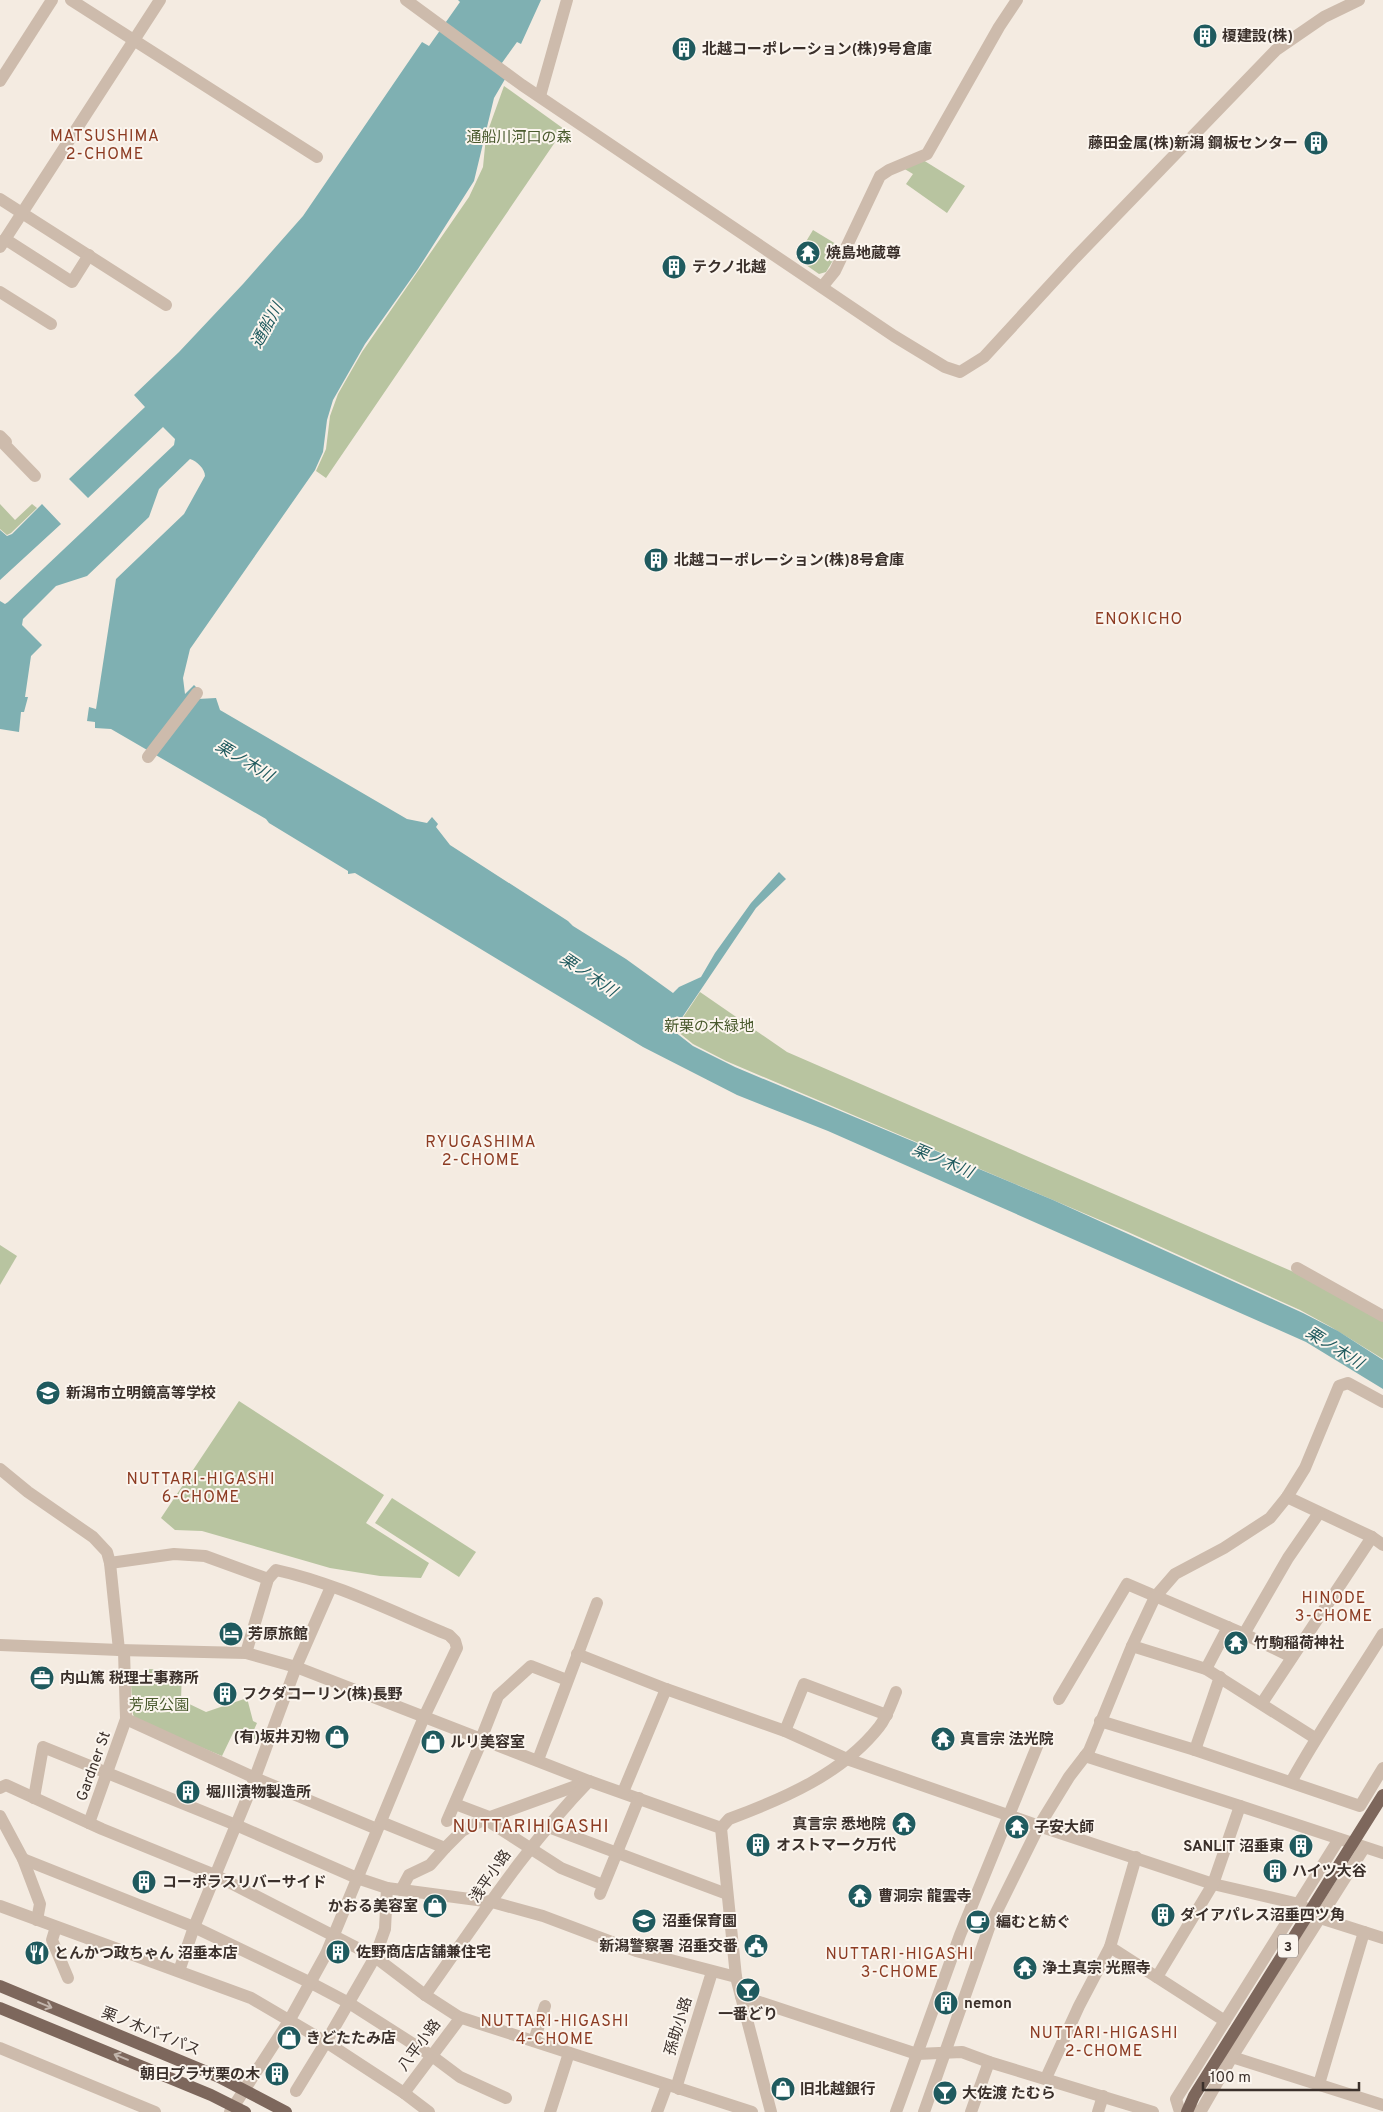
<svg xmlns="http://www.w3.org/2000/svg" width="1383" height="2112" viewBox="0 0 1383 2112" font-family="Overpass,'Noto Sans JP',sans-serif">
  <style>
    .green { fill: #b8c4a0 }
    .water { fill: #7fb0b2 }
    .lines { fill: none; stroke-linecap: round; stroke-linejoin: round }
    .minor { stroke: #cdbbac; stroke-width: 12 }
    .major { stroke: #7d675c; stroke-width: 12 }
    .oneway { stroke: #c2b5ac }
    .labels { text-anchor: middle; stroke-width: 4; stroke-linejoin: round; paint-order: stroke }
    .shield { fill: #fbf5ee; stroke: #756b66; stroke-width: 1 }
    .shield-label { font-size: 14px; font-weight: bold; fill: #3b302b }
    .poi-label { font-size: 15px; font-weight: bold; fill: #3b302b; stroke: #fbf5ee; text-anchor: start }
    .park-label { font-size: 15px; fill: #4a5a2e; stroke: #fbf5ee }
    .street-label { font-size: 15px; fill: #3b302b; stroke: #fbf5ee }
    .neighbourhood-label { font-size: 16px; letter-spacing: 1px; fill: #8c3b22; stroke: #fbf5ee }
    .water-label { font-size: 16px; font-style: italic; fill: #1f5a5e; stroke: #fbf5ee }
    .quarter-label { font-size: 18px; letter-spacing: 1px; fill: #8c3b22; stroke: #fbf5ee }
  </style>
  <rect width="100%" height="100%" fill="#f4ebe1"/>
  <g class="green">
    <polygon points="504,86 564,129 326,478 316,471 326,449 330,416 338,394 362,352 469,197 483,167 486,136"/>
    <polygon points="923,160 965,186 947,213 906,184 913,174 903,168"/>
    <polygon points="813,230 841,247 826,272 819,274 796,258"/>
    <polygon points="0,504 15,520 32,504 37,508 11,533 7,535 0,529"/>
    <polygon points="700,992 787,1052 1296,1273 1383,1319 1383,1359 1331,1327 1300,1310 1128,1232 726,1061 693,1044 677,1031 676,1028"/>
    <polygon points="0,1245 17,1256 0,1285"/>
    <polygon points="239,1401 384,1495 366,1523 429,1563 421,1578 380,1576 330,1568 202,1531 175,1530 161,1518"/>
    <polygon points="392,1498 476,1552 459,1577 375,1523"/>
    <polygon points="149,1669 182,1670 181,1700 206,1712 247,1698 253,1721 257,1723 253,1732 262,1736 260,1741 234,1731 222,1756 135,1720 133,1714 131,1685 149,1685"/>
  </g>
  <g class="water">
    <path d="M458,0H541L521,44L517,42L499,67L508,74L494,98L474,181L418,269L365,344L333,400L327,420L323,452L315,470L190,649L183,678L185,694L194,685L201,692L198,699L216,698L220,710L407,819L427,823L432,817L438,824L436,827L450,845L568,921L573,926L626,959L673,993L679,987L701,977L715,953L751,903L779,872L786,879L756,908L675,1028V1032L693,1046L735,1067L1053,1200L1303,1313L1338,1331L1383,1360V1389L1306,1342L828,1131L737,1095L643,1047L355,873L348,874V871L269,823L266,819L111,729L95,728V722L87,721L89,707L96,709L116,579L184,514L205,476C205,469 197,461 190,459L159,489L149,517L87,576L56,586L23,619L22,625L42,645L31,656L25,697H28L24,712H21L19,732L0,729V601L5,604L8,602L174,445L175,439L163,427L88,498L69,479L145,407L134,395L179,352L243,284L303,216L422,42L429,46L460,2Z"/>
    <polygon points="42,504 61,524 0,580 0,530 7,536 12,534"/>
  </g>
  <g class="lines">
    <g class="minor">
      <polyline points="71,0 317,157"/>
      <polyline points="406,0 522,85 894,336 945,367 960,372 984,357 1075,258 1276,50 1324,17 1359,0"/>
      <polyline points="0,81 52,0"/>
      <polyline points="540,96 567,0"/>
      <polyline points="0,199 166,305"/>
      <polyline points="5,239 72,282 89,255"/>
      <polyline points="0,247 160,0"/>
      <polyline points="822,287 835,271 880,176 889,170 927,154 999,27 1017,0"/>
      <polyline points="0,292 51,324"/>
      <polyline points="0,436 6,442 4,444 35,476"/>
      <polyline points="148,757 197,693"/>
      <polyline points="1297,1268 1383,1316"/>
      <polyline points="0,1469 28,1492 93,1537 107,1552 110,1563 119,1650"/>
      <polyline points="1287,1497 1372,1537 1383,1545"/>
      <polyline points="110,1563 174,1554 205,1556 268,1579"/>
      <polyline points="1244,1634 1292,1657"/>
      <polyline points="0,1645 119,1650 246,1653 296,1667 589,1781 721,1828 736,1977 771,2112"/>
      <polyline points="1132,1646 1206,1669 1315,1738"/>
      <polyline points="577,1654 666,1689 785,1731 847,1759 1039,1826 1213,1884 1299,1904 1320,1918 1383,1938"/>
      <polyline points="1206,1669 1228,1627"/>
      <polyline points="1059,1699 1127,1584 1244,1634 1288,1558 1319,1513"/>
      <polyline points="1262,1703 1372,1537"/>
      <polyline points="126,1719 255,1778 377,1829"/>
      <polyline points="1100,1721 1195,1750 1360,1806 1383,1768"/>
      <polyline points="785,1731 804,1684 887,1715"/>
      <polyline points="481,1739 498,1696 531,1666 567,1680"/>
      <polyline points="1195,1750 1220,1677"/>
      <polyline points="1085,1756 1240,1806"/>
      <polyline points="538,1760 597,1603"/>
      <path d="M1291,1782C1319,1731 1352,1684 1383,1634"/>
      <polyline points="0,1788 6,1785 102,1829 215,1875 375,1957 425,1995 459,2017 752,2112"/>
      <polyline points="623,1792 666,1689"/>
      <polyline points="34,1798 43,1747 236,1825 357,1878 387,1888 492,1902 543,1916 636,1951 736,1977"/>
      <polyline points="455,1804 492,1818"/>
      <polyline points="0,1816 23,1859 40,1904 37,1920"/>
      <polyline points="485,1819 561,1868 603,1885"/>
      <polyline points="447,1821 482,1740"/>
      <polyline points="381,1822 445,1848"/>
      <polyline points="89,1823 126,1719 124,1651"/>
      <polyline points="548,1827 727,1894"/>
      <path d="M721,1828L729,1819C783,1799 842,1774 879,1727C887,1717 891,1704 896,1692"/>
      <polyline points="1136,1857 1110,1947 1225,2021"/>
      <polyline points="23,1859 194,1927 311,1983 349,2003 432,2056 460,2077 506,2098"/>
      <polyline points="401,1890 409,1875 430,1865 445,1848 462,1831 485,1819 584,1783"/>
      <polyline points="600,1894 639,1798"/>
      <polyline points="0,1906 251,1998 326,2042 404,2093 429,2112"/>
      <polyline points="56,1927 52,1940 68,1978"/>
      <polyline points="179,1971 194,1927 250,1791 296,1667 331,1587"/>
      <polyline points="1157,1977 1213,1884 1240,1806 1383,1853"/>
      <path d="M425,1995C477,1922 526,1846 589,1781"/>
      <polyline points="741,1996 917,2054 962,2052 989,2062 1153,2112"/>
      <polyline points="534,2041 545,2006"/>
      <polyline points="0,2048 155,2112"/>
      <polyline points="1232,2057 1383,2105"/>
      <polyline points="1046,2078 1079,2006 1110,1947"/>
      <polyline points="1319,2084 1364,1932"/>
      <polyline points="679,2089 677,2085 712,1972"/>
      <polyline points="296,2091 326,2042 375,1957 385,1929 387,1888"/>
      <polyline points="404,2093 458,2021 459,2017"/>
      <path d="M230,2112L289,2021L326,1954L424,1717L457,1648L455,1641L449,1635C393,1612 336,1583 276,1570L268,1579L246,1653"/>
      <polyline points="550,2112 569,2053"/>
      <polyline points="657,2112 667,2085"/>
      <polyline points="896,2112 960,1935 1040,1739"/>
      <polyline points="924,2112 990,1925 1039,1826 1069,1777 1089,1751 1132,1646 1155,1597 1175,1574 1224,1548 1270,1518 1287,1497 1305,1468 1339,1386 1348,1383 1383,1402"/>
      <polyline points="971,2112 989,2062"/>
      <polyline points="1098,2112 1103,2096"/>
      <polyline points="1180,2112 1176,2099 1339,1839"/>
      <polyline points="1197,2112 1202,2109 1232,2057 1364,1848"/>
    </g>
    <g class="major">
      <polyline points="0,1986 219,2077 286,2112"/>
      <polyline points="0,2008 211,2095 245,2112"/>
      <polyline points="1187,2112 1194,2096 1383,1795"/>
    </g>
  </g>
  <defs><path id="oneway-shaft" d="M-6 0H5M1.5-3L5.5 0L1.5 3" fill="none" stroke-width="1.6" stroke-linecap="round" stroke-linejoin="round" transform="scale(1.25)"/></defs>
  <g class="oneway">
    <use href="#oneway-shaft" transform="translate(45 2005) rotate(22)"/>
    <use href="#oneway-shaft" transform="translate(121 2057) rotate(-158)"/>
  </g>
  <defs>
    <symbol id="building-disc" viewBox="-11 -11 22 22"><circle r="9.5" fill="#1f5a5e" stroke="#fbf5ee"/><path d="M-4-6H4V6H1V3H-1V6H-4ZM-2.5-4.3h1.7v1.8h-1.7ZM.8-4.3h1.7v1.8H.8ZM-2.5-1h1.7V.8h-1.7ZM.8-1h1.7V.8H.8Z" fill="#fff"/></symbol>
    <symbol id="temple-disc" viewBox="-11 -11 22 22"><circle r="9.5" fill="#1f5a5e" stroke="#fbf5ee"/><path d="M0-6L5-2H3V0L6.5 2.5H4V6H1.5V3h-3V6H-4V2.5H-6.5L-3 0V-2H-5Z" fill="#fff"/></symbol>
    <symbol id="school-disc" viewBox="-11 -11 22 22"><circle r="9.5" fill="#1f5a5e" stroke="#fbf5ee"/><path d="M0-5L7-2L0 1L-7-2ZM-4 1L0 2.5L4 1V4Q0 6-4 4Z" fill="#fff"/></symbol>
    <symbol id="hotel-disc" viewBox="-11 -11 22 22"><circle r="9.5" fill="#1f5a5e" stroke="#fbf5ee"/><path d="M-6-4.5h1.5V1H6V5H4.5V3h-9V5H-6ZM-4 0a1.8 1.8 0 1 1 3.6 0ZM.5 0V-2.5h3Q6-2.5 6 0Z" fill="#fff"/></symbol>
    <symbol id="office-disc" viewBox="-11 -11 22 22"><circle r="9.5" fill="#1f5a5e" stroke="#fbf5ee"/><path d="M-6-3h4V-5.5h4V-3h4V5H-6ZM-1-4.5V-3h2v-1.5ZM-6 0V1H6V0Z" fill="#fff"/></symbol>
    <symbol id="shop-disc" viewBox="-11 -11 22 22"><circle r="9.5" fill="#1f5a5e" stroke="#fbf5ee"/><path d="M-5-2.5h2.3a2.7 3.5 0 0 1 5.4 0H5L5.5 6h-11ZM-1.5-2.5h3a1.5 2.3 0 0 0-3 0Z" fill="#fff"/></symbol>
    <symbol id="cafe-disc" viewBox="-11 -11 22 22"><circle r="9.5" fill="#1f5a5e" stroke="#fbf5ee"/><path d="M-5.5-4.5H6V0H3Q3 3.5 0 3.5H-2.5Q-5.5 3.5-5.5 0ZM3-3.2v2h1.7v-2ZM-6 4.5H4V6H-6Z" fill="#fff"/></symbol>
    <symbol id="civic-disc" viewBox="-11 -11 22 22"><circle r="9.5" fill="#1f5a5e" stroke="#fbf5ee"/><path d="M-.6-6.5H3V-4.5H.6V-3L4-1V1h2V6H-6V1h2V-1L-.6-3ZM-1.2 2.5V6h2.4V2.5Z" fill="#fff"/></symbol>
    <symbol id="restaurant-disc" viewBox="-11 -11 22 22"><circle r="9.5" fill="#1f5a5e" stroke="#fbf5ee"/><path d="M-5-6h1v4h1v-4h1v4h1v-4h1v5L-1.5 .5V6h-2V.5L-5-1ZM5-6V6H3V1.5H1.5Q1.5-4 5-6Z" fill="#fff"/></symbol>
    <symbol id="bar-disc" viewBox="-11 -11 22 22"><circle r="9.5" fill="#1f5a5e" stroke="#fbf5ee"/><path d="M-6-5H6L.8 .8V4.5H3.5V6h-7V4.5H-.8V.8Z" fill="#fff"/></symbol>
  </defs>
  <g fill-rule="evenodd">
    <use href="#building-disc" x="1191" y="22" width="28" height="28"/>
    <use href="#building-disc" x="670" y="35" width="28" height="28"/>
    <use href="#building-disc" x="1302" y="129" width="28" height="28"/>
    <use href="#temple-disc" x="794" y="239" width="28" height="28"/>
    <use href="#building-disc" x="660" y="253" width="28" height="28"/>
    <use href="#building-disc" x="642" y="546" width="28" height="28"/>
    <use href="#school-disc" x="34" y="1379" width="28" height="28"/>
    <use href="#hotel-disc" x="217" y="1620" width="28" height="28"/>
    <use href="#temple-disc" x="1222" y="1629" width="28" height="28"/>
    <use href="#office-disc" x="28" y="1664" width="28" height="28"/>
    <use href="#building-disc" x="211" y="1680" width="28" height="28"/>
    <use href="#shop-disc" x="323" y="1723" width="28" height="28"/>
    <use href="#temple-disc" x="929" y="1725" width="28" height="28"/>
    <use href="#shop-disc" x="419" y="1728" width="28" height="28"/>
    <use href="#building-disc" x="174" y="1778" width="28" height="28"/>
    <use href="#temple-disc" x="890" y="1810" width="28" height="28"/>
    <use href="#temple-disc" x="1003" y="1813" width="28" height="28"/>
    <use href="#building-disc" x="744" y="1831" width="28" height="28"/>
    <use href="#building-disc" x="1287" y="1832" width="28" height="28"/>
    <use href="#building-disc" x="1261" y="1857" width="28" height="28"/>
    <use href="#building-disc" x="130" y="1868" width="28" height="28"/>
    <use href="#temple-disc" x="846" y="1882" width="28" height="28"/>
    <use href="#shop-disc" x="421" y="1892" width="28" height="28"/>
    <use href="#building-disc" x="1149" y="1901" width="28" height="28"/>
    <use href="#school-disc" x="630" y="1907" width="28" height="28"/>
    <use href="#cafe-disc" x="964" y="1908" width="28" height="28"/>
    <use href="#civic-disc" x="742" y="1932" width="28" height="28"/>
    <use href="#building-disc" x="324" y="1938" width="28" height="28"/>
    <use href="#restaurant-disc" x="23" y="1939" width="28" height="28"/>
    <use href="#temple-disc" x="1011" y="1954" width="28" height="28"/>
    <use href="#bar-disc" x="734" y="1976" width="28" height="28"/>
    <use href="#building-disc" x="932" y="1989" width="28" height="28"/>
    <use href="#shop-disc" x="275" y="2024" width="28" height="28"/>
    <use href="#building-disc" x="263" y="2060" width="28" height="28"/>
    <use href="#shop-disc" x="769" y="2075" width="28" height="28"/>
    <use href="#bar-disc" x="931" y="2079" width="28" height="28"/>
  </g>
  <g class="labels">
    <rect class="shield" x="1278" y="1934.5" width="20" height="23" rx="4"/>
    <g class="shield-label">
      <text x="1288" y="1951">3</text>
    </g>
    <g class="poi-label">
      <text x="1222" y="41">榎建設(株)</text>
      <text x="702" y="54">北越コーポレーション(株)9号倉庫</text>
      <text x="1298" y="148" text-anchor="end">藤田金属(株)新潟 鋼板センター</text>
      <text x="826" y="258">焼島地蔵尊</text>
      <text x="692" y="272">テクノ北越</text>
      <text x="674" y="565">北越コーポレーション(株)8号倉庫</text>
      <text x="66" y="1398">新潟市立明鏡高等学校</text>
      <text x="248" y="1639">芳原旅館</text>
      <text x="1254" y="1648">竹駒稲荷神社</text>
      <text x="60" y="1683">内山篤 税理士事務所</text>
      <text x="242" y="1699">フクダコーリン(株)長野</text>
      <text x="320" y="1742" text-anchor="end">(有)坂井刃物</text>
      <text x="960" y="1744">真言宗 法光院</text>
      <text x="450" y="1747">ルリ美容室</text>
      <text x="206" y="1797">堀川漬物製造所</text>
      <text x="886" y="1829" text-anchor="end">真言宗 悉地院</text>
      <text x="1034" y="1832">子安大師</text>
      <text x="776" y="1850">オストマーク万代</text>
      <text x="1284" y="1851" text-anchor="end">SANLIT 沼垂東</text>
      <text x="1292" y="1876">ハイツ大谷</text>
      <text x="162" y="1887">コーポラスリバーサイド</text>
      <text x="878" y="1901">曹洞宗 龍雲寺</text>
      <text x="418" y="1911" text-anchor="end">かおる美容室</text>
      <text x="1180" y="1920">ダイアパレス沼垂四ツ角</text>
      <text x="662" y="1926">沼垂保育園</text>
      <text x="996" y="1927">編むと紡ぐ</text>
      <text x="738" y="1951" text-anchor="end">新潟警察署 沼垂交番</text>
      <text x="356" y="1957">佐野商店店舗兼住宅</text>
      <text x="54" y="1958">とんかつ政ちゃん 沼垂本店</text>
      <text x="1042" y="1973">浄土真宗 光照寺</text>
      <text x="964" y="2008">nemon</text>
      <text x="748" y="2019" text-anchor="middle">一番どり</text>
      <text x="306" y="2043">きどたたみ店</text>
      <text x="260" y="2079" text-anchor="end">朝日プラザ栗の木</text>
      <text x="800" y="2094">旧北越銀行</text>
      <text x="962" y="2098">大佐渡 たむら</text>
    </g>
    <g class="park-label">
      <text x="519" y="142">通船川河口の森</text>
      <text x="709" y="1031">新栗の木緑地</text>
      <text x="159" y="1710">芳原公園</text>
    </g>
    <g class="street-label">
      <text transform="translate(93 1766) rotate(-70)" y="5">Gardner St</text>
      <text transform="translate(490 1876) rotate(-55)" y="5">浅平小路</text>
      <text transform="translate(678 2026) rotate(-73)" y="5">孫助小路</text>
      <text transform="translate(151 2031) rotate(22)" y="5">栗ノ木バイパス</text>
      <text transform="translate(419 2045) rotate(-53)" y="5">八平小路</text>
    </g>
    <g class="neighbourhood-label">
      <text x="105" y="141">MATSUSHIMA<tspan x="105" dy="18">2-CHOME</tspan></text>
      <text x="1139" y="624">ENOKICHO</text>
      <text x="481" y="1147">RYUGASHIMA<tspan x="481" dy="18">2-CHOME</tspan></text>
      <text x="201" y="1484">NUTTARI-HIGASHI<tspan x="201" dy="18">6-CHOME</tspan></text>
      <text x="1334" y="1603">HINODE<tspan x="1334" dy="18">3-CHOME</tspan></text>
      <text x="900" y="1959">NUTTARI-HIGASHI<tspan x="900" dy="18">3-CHOME</tspan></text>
      <text x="555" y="2026">NUTTARI-HIGASHI<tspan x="555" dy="18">4-CHOME</tspan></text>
      <text x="1104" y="2038">NUTTARI-HIGASHI<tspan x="1104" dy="18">2-CHOME</tspan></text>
    </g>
    <g class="water-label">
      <text transform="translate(266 325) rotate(-61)" y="6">通船川</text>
      <text transform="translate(245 760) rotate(31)" y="6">栗ノ木川</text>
      <text transform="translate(589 974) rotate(34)" y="6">栗ノ木川</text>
      <text transform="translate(943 1160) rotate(23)" y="6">栗ノ木川</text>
      <text transform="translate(1335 1347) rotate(32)" y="6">栗ノ木川</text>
    </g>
    <g class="quarter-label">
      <text x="531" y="1832">NUTTARIHIGASHI</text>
    </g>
  </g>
  <path d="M1203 2082v8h156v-8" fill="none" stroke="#3b302b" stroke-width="2.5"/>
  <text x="1210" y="2082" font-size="15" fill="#3b302b" stroke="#fbf5ee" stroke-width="4" paint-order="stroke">100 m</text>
</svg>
